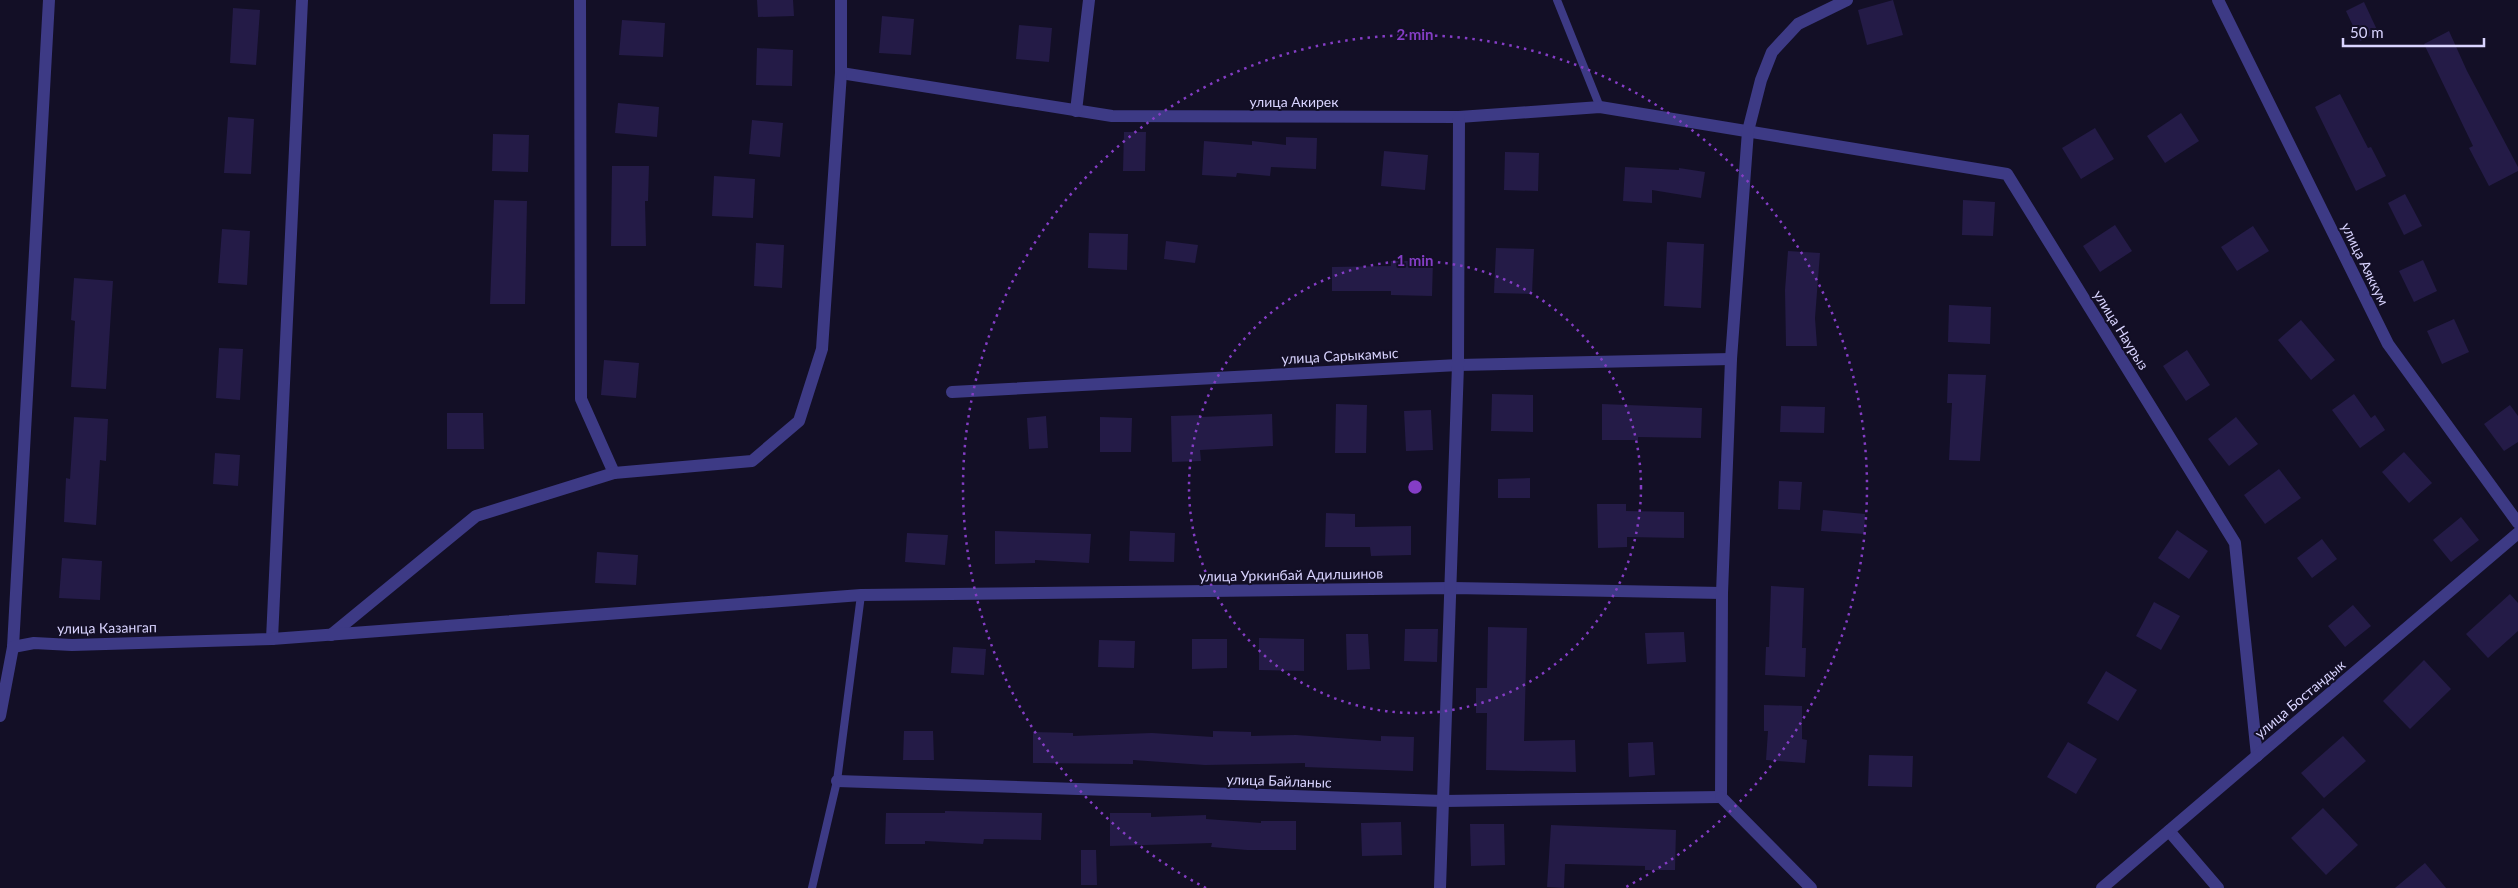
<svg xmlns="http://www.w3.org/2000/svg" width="2518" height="888" viewBox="0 0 2518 888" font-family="Lato,sans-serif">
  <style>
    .building { fill: #241b47 }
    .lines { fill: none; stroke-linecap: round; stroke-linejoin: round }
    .service { stroke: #3d3a85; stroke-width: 8 }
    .minor { stroke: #3d3a85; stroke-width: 12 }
    .ring { fill: none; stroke: #843dc5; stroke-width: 2.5; stroke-dasharray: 2.5 5 }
    .labels { text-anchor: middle; stroke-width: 4; stroke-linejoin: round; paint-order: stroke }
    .street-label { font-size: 14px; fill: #d9d4ff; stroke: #130f26 }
    .centre { fill: #843dc5; stroke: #130f26; stroke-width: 2.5 }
    .ring-label { font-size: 15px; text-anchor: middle; font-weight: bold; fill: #843dc5; stroke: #130f26; stroke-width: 4; stroke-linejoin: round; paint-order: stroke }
  </style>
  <rect width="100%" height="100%" fill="#130f26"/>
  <g class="building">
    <polygon points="757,0 793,0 794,16 758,17"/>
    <polygon points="1893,0 1903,35 1867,45 1858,10"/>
    <polygon points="2364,2 2378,32 2360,41 2346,11"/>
    <polygon points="233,8 260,10 256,65 230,63"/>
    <polygon points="882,16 914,19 911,55 879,53"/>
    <polygon points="622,20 665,23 663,57 619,55"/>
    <polygon points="1019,25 1052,28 1049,62 1016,59"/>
    <polygon points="2449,31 2467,71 2518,167 2518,171 2489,186 2469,148 2473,146 2424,44"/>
    <polygon points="757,48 793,50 792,86 756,85"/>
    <polygon points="2340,94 2368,148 2371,147 2386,176 2356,191 2315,107"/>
    <polygon points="618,103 659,107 657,137 615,133"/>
    <polygon points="2181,113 2199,141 2165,163 2147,136"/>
    <polygon points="228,117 254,119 251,174 224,173"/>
    <polygon points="752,120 783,123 780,157 749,154"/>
    <polygon points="2095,128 2114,159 2081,179 2062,148"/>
    <polygon points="1124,132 1146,132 1145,171 1123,171"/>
    <polygon points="493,134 529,135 528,172 492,171"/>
    <polygon points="1286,137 1317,138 1316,169 1271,167 1270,176 1237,173 1236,177 1202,175 1204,141 1252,145 1252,141 1286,145"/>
    <polygon points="1384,151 1428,155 1425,190 1381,186"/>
    <polygon points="1505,152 1539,153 1538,191 1504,190"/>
    <polygon points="612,166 649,166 648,201 645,201 646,246 611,246"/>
    <polygon points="1625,167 1679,170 1679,168 1705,172 1701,198 1652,190 1652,203 1623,201"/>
    <polygon points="714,176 755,179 753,218 712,216"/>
    <polygon points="2405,194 2422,226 2404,235 2388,203"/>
    <polygon points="494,200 527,201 525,304 490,304"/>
    <polygon points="1963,200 1995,202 1993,236 1962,235"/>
    <polygon points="2115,225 2132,251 2100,272 2083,246"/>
    <polygon points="2253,226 2269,251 2237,271 2221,247"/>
    <polygon points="222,229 250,231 247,285 218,283"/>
    <polygon points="1089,233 1128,234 1127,270 1088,268"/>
    <polygon points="1166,241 1198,245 1195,263 1164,259"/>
    <polygon points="1667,242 1704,244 1701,308 1664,306"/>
    <polygon points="756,243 784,245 782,288 754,286"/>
    <polygon points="1496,248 1534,249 1532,294 1494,293"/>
    <polygon points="1788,251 1820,253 1815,318 1817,346 1786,346 1785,290"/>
    <polygon points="2423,260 2437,291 2414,302 2399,271"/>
    <polygon points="1391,261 1433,261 1432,296 1391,295 1391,291 1332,291 1332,267 1391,266"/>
    <polygon points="74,278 113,281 106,389 71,387 75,321 71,320"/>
    <polygon points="1949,305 1991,307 1990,344 1948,342"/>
    <polygon points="2454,319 2469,352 2442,364 2427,331"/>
    <polygon points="2301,320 2335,360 2311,380 2278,340"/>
    <polygon points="219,348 243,349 240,400 216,398"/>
    <polygon points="2187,350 2210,385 2186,401 2163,366"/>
    <polygon points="604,360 639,363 636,398 601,395"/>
    <polygon points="1948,374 1986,375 1980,461 1949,460 1952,403 1947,403"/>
    <polygon points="1492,394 1533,395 1533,432 1491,431"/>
    <polygon points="2354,394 2371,418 2375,415 2385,430 2360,448 2332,410"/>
    <polygon points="1336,404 1367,405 1366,453 1335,453"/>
    <polygon points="1602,404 1702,408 1701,438 1638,437 1638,440 1602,440"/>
    <polygon points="2510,405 2518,416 2518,442 2504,451 2484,424"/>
    <polygon points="1781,406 1825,407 1824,433 1780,432"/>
    <polygon points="1431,410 1433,450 1406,451 1404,411"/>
    <polygon points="447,413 483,413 484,449 447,449"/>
    <polygon points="1272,414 1273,446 1200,450 1201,461 1172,462 1171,416 1200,415 1200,417"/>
    <polygon points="1046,416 1048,448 1029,449 1027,418"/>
    <polygon points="74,417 108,419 106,461 100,460 96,525 64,522 66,478 70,479"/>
    <polygon points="1100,417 1132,418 1131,452 1100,452"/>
    <polygon points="2236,417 2258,444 2229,466 2208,439"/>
    <polygon points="2404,452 2432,483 2409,503 2382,472"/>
    <polygon points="215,453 240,455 238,486 213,484"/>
    <polygon points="2279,469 2301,498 2265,524 2244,495"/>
    <polygon points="1530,478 1530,498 1498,498 1498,479"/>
    <polygon points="1779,481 1802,482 1800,510 1778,509"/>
    <polygon points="1597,504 1626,504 1626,511 1684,512 1684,538 1627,537 1627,547 1598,548"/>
    <polygon points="1823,510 1865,514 1864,534 1821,531"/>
    <polygon points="1326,513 1355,514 1355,527 1411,526 1411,555 1371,556 1370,547 1325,547"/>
    <polygon points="2461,517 2479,540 2451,562 2433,540"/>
    <polygon points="2177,530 2208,551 2189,579 2158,558"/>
    <polygon points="995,531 1091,534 1089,563 1035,560 1035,563 995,564"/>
    <polygon points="1130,531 1175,533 1174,562 1129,561"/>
    <polygon points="907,533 948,535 945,565 905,562"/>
    <polygon points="2322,539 2337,559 2312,578 2297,558"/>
    <polygon points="597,552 638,555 636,585 595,583"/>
    <polygon points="62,558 102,561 100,600 59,598"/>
    <polygon points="1771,586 1804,588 1802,648 1806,648 1805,677 1765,675 1766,647 1769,647"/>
    <polygon points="2510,594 2518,603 2518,631 2488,658 2466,634"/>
    <polygon points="2154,602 2180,616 2161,650 2136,636"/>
    <polygon points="2353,605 2371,626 2345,647 2328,626"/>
    <polygon points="1488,627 1527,628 1524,741 1575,740 1576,772 1486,770 1487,713 1476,713 1476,688 1487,688"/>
    <polygon points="1405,629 1438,629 1437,662 1404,661"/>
    <polygon points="1684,632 1686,662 1647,664 1645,633"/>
    <polygon points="1346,634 1368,634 1370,669 1347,670"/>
    <polygon points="1259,638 1304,639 1304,671 1259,670"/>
    <polygon points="1192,639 1227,639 1227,668 1192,669"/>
    <polygon points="1099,640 1135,641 1134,668 1098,667"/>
    <polygon points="953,647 986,649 984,675 951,673"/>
    <polygon points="2424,660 2451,689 2410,729 2383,701"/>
    <polygon points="2106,671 2137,690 2118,721 2087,703"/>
    <polygon points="1764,705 1802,706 1802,739 1807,740 1805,763 1766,760 1768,731 1764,731"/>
    <polygon points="904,731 933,731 934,760 903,760"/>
    <polygon points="1213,731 1251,732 1251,736 1296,735 1381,741 1381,736 1414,737 1413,771 1305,767 1305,763 1205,765 1133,760 1133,764 1033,763 1033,732 1073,733 1073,736 1152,733 1213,737"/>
    <polygon points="2343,736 2366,761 2324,798 2301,773"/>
    <polygon points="1653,742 1655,775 1629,777 1628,743"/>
    <polygon points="2068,742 2097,759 2076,794 2047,777"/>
    <polygon points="1869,755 1913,756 1912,787 1868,786"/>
    <polygon points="2323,808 2358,845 2326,875 2291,838"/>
    <polygon points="945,811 1042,813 1041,840 984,839 983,844 925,841 925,844 885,844 886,813 945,813"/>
    <polygon points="1110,813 1151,813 1151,817 1206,815 1206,819 1261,823 1261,821 1296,821 1296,850 1247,850 1211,847 1212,843 1110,846"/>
    <polygon points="1401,822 1402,855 1362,856 1361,823"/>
    <polygon points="1470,824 1504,824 1505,865 1471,866"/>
    <polygon points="1551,825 1676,830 1675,870 1645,870 1645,866 1565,864 1564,888 1547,887"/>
    <polygon points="1081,850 1096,850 1097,885 1081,885"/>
    <polygon points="2425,863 2446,888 2395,888"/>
  </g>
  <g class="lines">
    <g class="service">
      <polyline points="1557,0 1600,107"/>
      <polyline points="812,888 837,781 861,595"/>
    </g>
    <g class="minor">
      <polyline points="580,0 581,399 614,473"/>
      <polyline points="2218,0 2388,344 2518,523"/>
      <polyline points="841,73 1112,116 1459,117 1600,107 2007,174 2235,543 2257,756"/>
      <polyline points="1076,111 1089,0"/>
      <polyline points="952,392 1458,365 1731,359"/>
      <polyline points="331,635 476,516 614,473 752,461 799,421 822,349 841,73 841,0"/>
      <polyline points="272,639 302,0"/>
      <polyline points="13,647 49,0"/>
      <polyline points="0,716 13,647 34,643 72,645 272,639 861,595 1452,588 1722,593"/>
      <polyline points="837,781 1444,801 1721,797"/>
      <polyline points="1721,797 1722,593 1731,359 1748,131 1761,80 1772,52 1798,24 1847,0"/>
      <polyline points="1721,797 1811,888"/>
      <polyline points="2169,831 2218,888"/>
      <polyline points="1440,888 1458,365 1459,117"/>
      <polyline points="2102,888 2518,533"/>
    </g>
  </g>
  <g class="ring">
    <circle cx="1415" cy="487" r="226"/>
    <path d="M1206 888A452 452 0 1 1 1624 888"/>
  </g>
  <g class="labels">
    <g class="street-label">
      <text x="1294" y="107">улица Акирек</text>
      <text transform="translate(2365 264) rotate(64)" y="5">улица Аяккум</text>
      <text transform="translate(2121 330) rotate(58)" y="5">улица Наурыз</text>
      <text transform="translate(1340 356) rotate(-3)" y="5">улица Сарыкамыс</text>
      <text transform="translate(1291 575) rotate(-1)" y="5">улица Уркинбай Адилшинов</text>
      <text transform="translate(107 628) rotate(-1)" y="5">улица Казангап</text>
      <text transform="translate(2300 699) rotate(-40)" y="5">улица Бостандык</text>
      <text transform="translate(1279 781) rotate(2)" y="5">улица Байланыс</text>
    </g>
  </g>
  <circle cx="1415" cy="487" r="8" class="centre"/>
  <g class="ring-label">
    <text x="1415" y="40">2 min</text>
    <text x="1415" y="266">1 min</text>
  </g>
  <path d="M2343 38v8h141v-8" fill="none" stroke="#d9d4ff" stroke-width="2.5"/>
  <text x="2350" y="38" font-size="15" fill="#d9d4ff" stroke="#130f26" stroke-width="4" paint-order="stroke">50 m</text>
</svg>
